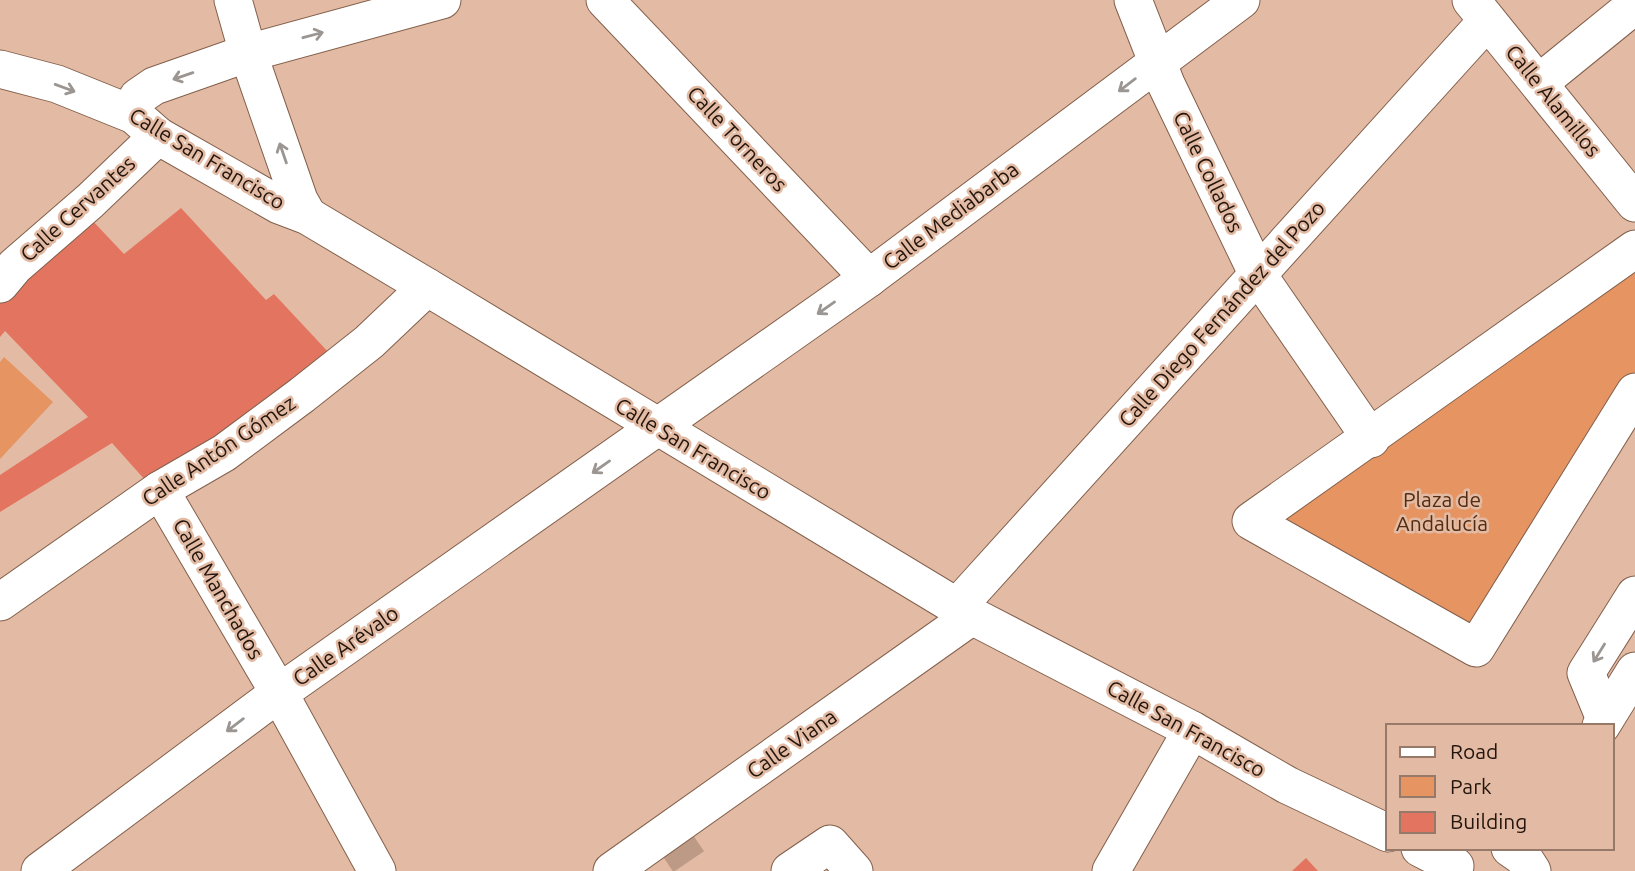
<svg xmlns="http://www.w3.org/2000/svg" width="1635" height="871" viewBox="0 0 1635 871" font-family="Ubuntu,sans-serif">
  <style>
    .green { fill: #e69462 }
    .building { fill: #e27460 }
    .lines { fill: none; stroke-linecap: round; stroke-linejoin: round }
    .minor-tunnel { stroke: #bd9a86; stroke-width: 37; stroke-dasharray: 37 18; stroke-linecap: butt }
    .minor-casing { stroke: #83604c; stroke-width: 39 }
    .minor { stroke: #fff; stroke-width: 37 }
    .oneway { stroke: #9c9692 }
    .labels { text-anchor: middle; stroke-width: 5; stroke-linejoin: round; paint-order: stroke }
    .street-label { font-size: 21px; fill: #23150d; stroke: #e3bba4 }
    .park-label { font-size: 21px; fill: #522b11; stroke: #e3bba4 }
  </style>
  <rect width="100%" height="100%" fill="#e3bba4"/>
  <g class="green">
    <polygon points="1635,249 1635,392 1476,648 1251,521"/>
    <polygon points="4,357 53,402 0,459 0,362"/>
  </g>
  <g class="building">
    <polygon points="181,208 266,300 274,294 331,355 215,447 146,481 112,443 0,512 0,475 88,417 5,331 0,337 0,303 89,217 124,254"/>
    <polygon points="1306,858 1318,871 1292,871"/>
  </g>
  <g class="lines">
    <polyline class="minor-tunnel" points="668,831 695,871"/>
    <defs>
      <g id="minor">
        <polyline points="233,0 248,53 299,200 308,216"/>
        <polyline points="605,0 869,278"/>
        <polyline points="1133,0 1166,84 1258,275 1371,439"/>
        <polyline points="1471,0 1635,203"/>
        <polyline points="0,69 57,84 134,115 158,136 279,205 308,216 427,287 972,616 1192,730 1287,785 1388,833"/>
        <polyline points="1539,83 1635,5"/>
        <polyline points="134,115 133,106 138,97 154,86 248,53 442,0"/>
        <polyline points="1635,249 1251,521 1476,648 1635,392"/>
        <polyline points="0,284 15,266 90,201 158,136"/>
        <polyline points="160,490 279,693 377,871"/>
        <polyline points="0,602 160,490 224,453 302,395 369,342 427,287"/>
        <polyline points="957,607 1487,21"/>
        <polyline points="1605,719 1586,673 1635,595"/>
        <polyline points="1601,726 1635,671"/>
        <polyline points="1420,848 1455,866"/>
        <polyline points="1510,848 1523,857 1532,871"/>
        <polyline points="40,871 279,693 869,278 1241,0"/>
        <polyline points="612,871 972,616"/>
        <polyline points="790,871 830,844 854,871"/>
        <polyline points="1111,871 1192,730"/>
      </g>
    </defs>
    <use href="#minor" class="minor-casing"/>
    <use href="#minor" class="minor"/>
  </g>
  <defs><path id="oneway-shaft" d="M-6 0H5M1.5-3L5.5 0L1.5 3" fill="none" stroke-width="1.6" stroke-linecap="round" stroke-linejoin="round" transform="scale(1.75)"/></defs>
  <g class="oneway">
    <use href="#oneway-shaft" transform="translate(313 35) rotate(-15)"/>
    <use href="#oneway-shaft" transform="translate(183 76) rotate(161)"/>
    <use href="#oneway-shaft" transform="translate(1127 85) rotate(143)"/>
    <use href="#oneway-shaft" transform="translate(65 88) rotate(20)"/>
    <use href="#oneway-shaft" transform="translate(283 153) rotate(-109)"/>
    <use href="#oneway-shaft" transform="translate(826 308) rotate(145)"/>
    <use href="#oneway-shaft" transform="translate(601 467) rotate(145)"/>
    <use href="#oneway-shaft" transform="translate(1599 653) rotate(122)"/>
    <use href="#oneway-shaft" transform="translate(235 725) rotate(143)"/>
  </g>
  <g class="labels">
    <g class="street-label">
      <text transform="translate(1553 101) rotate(51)" y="7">Calle Alamillos</text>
      <text transform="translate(737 139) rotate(47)" y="7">Calle Torneros</text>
      <text transform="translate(207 159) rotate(31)" y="7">Calle San Francisco</text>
      <text transform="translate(1208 172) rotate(64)" y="7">Calle Collados</text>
      <text transform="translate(78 209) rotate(-42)" y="7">Calle Cervantes</text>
      <text transform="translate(951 216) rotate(-37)" y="7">Calle Mediabarba</text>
      <text transform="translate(1222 314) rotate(-48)" y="7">Calle Diego Fernández del Pozo</text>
      <text transform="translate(693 449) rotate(31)" y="7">Calle San Francisco</text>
      <text transform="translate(219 451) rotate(-34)" y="7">Calle Antón Gómez</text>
      <text transform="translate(218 589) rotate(60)" y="7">Calle Manchados</text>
      <text transform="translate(346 646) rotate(-35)" y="7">Calle Arévalo</text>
      <text transform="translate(1186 729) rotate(29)" y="7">Calle San Francisco</text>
      <text transform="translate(792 744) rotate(-35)" y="7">Calle Viana</text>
    </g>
    <g class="park-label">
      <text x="1442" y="507">Plaza de<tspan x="1442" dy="24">Andalucía</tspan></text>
    </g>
  </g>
  <rect x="1386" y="724" width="228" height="126" fill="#e3bba4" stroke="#967968" stroke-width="2"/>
  <rect x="1400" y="747" width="35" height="10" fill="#ffffff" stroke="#967968" stroke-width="2"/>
  <text x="1450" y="759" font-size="21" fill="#23150d">Road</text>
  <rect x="1400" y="776" width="35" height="21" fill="#e69462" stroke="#967968" stroke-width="2"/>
  <text x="1450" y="794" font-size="21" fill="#23150d">Park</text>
  <rect x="1400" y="812" width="35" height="21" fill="#e27460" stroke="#967968" stroke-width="2"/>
  <text x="1450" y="829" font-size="21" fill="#23150d">Building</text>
</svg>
